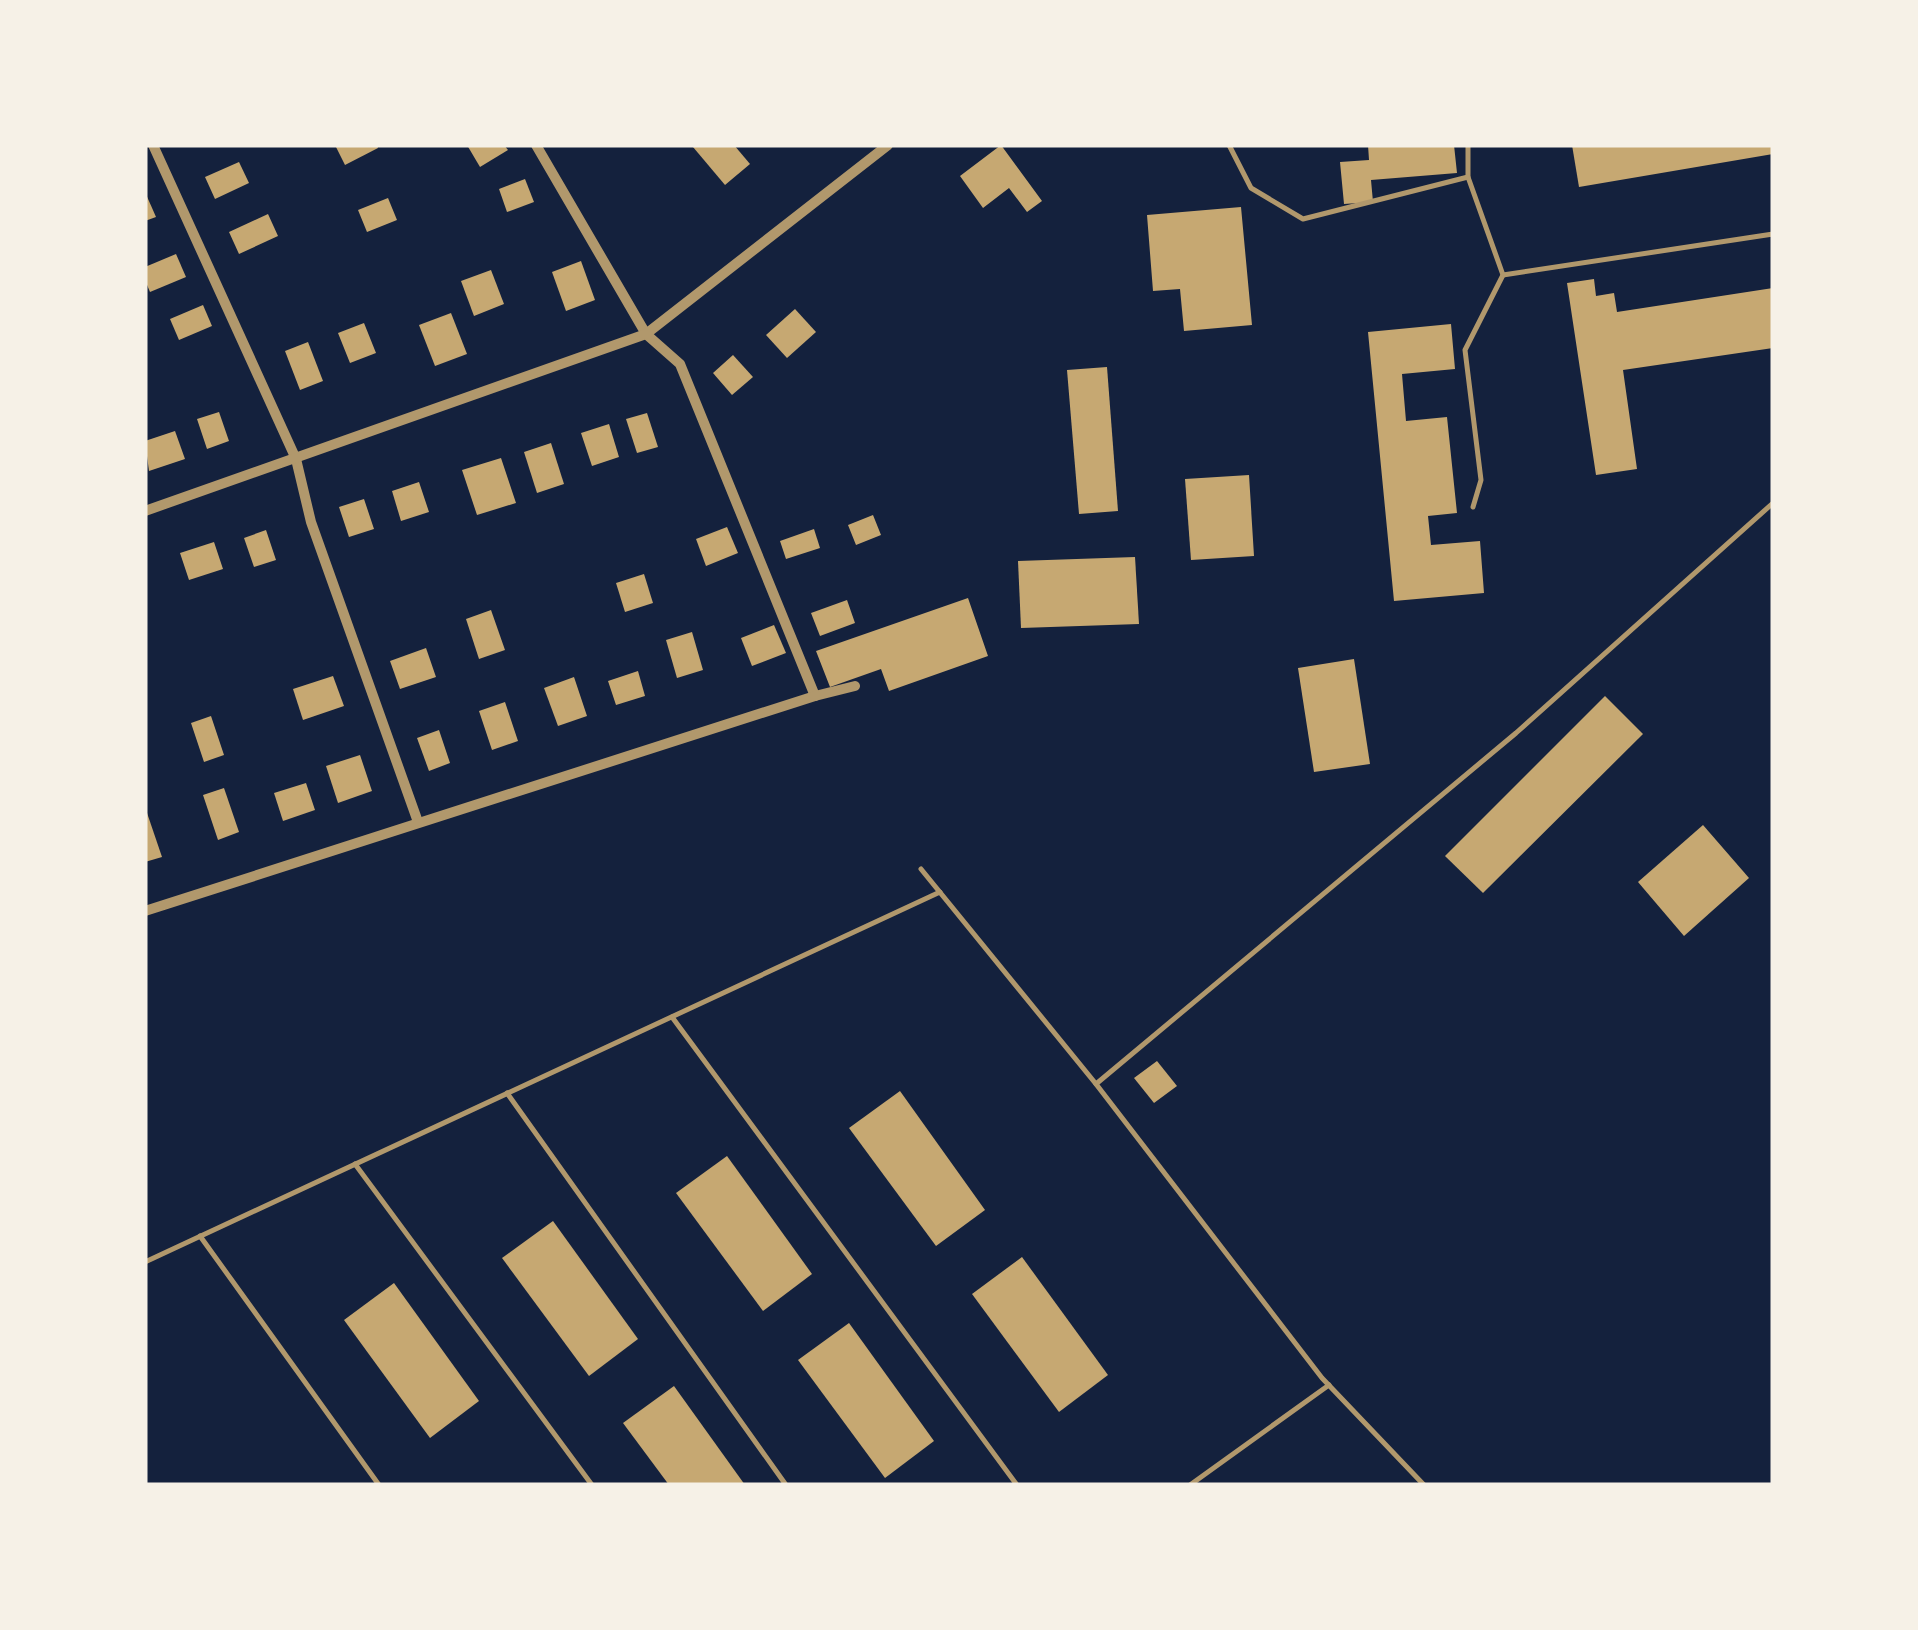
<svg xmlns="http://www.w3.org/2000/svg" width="1918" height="1630" viewBox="0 0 1918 1630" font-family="'Crimson Pro',serif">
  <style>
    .building { fill: #c6a872 }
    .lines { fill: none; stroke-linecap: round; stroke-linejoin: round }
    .service { stroke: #b1986c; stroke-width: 5 }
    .minor { stroke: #b1986c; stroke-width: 10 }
  </style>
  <rect width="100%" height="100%" fill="#14213d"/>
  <g class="building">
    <polygon points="335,145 377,145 378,148 345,165"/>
    <polygon points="467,145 504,145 508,150 480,167"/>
    <polygon points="695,145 734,145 750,164 725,185 693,147"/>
    <polygon points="1001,145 1042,201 1027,212 1009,188 983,208 960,176"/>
    <polygon points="1368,145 1454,145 1457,173 1371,180 1373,202 1344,204 1340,162 1369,160"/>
    <polygon points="1572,145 1773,145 1773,154 1579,187"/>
    <polygon points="239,162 249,183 215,199 205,177"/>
    <polygon points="525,179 534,202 507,212 499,189"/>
    <polygon points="145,192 156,217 145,221"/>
    <polygon points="388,198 397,220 367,232 358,210"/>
    <polygon points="1241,207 1252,325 1184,331 1180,289 1153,291 1147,215"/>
    <polygon points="268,214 278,236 239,254 229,232"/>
    <polygon points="176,254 186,277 150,292 145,280 145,267"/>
    <polygon points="581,261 595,300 566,311 552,272"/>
    <polygon points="491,270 504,304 474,316 461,281"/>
    <polygon points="1594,279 1596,296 1614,293 1617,312 1773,288 1773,348 1623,370 1637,469 1596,475 1567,283"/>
    <polygon points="203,305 212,326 179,340 170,319"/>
    <polygon points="795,309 816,332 787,358 766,335"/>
    <polygon points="451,313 467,354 435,366 419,325"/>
    <polygon points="364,323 376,353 350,363 338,333"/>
    <polygon points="1451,324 1455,369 1402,374 1406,421 1447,417 1457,513 1428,516 1431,545 1480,541 1484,593 1394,601 1368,332"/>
    <polygon points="308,342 323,381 300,390 285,351"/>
    <polygon points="733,355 753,377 732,395 713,373"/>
    <polygon points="1107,367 1118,511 1079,514 1067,370"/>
    <polygon points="219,412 229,441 207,449 197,419"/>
    <polygon points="647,413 658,447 637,453 626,419"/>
    <polygon points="609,424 619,457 592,466 581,433"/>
    <polygon points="175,431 185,459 149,471 145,441"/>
    <polygon points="551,443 564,484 537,493 524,452"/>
    <polygon points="501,458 516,503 477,515 462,470"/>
    <polygon points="1249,475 1254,556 1191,560 1185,479"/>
    <polygon points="419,482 429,512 401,521 392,491"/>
    <polygon points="364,499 374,529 349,537 339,507"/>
    <polygon points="873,515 881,535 856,545 848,525"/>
    <polygon points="727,527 738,553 706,566 696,539"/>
    <polygon points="814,529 820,548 786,559 780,541"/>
    <polygon points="266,530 276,560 254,567 244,538"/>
    <polygon points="214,542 223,569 189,580 180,553"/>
    <polygon points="1135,557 1139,624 1021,628 1018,561"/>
    <polygon points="644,574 653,603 625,612 616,583"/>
    <polygon points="968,598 988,656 889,691 881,669 830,687 816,651"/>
    <polygon points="847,600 855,623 820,636 811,613"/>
    <polygon points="491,610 505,650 479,659 466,619"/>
    <polygon points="774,625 786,653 752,666 741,638"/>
    <polygon points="692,632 703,670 677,678 666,640"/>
    <polygon points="426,648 436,677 400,689 390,661"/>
    <polygon points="1354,659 1370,764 1314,772 1298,668"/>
    <polygon points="638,671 645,696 616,705 608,681"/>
    <polygon points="333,676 344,706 303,720 293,689"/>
    <polygon points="574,677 587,716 558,726 544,688"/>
    <polygon points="1605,696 1643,734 1483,893 1445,856"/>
    <polygon points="505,702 518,741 492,750 479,711"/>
    <polygon points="211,716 224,755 204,762 191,723"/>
    <polygon points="439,730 450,763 429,771 417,738"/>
    <polygon points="360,755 372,791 338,803 326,766"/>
    <polygon points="306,783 315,810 283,821 274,793"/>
    <polygon points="224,788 239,832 218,840 203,795"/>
    <polygon points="145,807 162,857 145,862"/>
    <polygon points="1703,825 1749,878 1684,936 1638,882"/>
    <polygon points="1157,1061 1177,1086 1154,1103 1134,1078"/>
    <polygon points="900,1091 985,1210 936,1246 849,1128"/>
    <polygon points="727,1156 812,1274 763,1311 676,1193"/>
    <polygon points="553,1221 638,1339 589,1376 502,1258"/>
    <polygon points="1022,1257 1108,1375 1059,1412 972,1294"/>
    <polygon points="394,1283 479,1401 430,1438 344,1320"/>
    <polygon points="849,1323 934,1441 885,1478 798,1360"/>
    <polygon points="674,1386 745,1485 669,1485 623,1423"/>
  </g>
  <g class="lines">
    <g class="service">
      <polyline points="1229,145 1251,188 1303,219 1468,177"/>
      <polyline points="1468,145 1468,177 1503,275 1465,350 1481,480 1473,507"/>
      <polyline points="1503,275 1773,234"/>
      <polyline points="921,869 1096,1084 1322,1378 1424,1485"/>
      <polyline points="672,1017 1017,1485"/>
      <polyline points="1096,1084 1516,733 1773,503"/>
      <polyline points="507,1093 786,1485"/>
      <polyline points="355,1164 592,1485"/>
      <polyline points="200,1236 379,1485"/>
      <polyline points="145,1262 940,892"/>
      <polyline points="1190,1485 1329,1385"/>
    </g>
    <g class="minor">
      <polyline points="153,145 296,459 311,522 418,822"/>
      <polyline points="536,145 646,334 680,364 815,696"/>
      <polyline points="145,511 646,334 888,145"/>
      <polyline points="145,911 815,696 855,686"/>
    </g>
  </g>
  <rect width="1918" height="1630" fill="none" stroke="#f6f1e7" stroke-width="295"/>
</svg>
